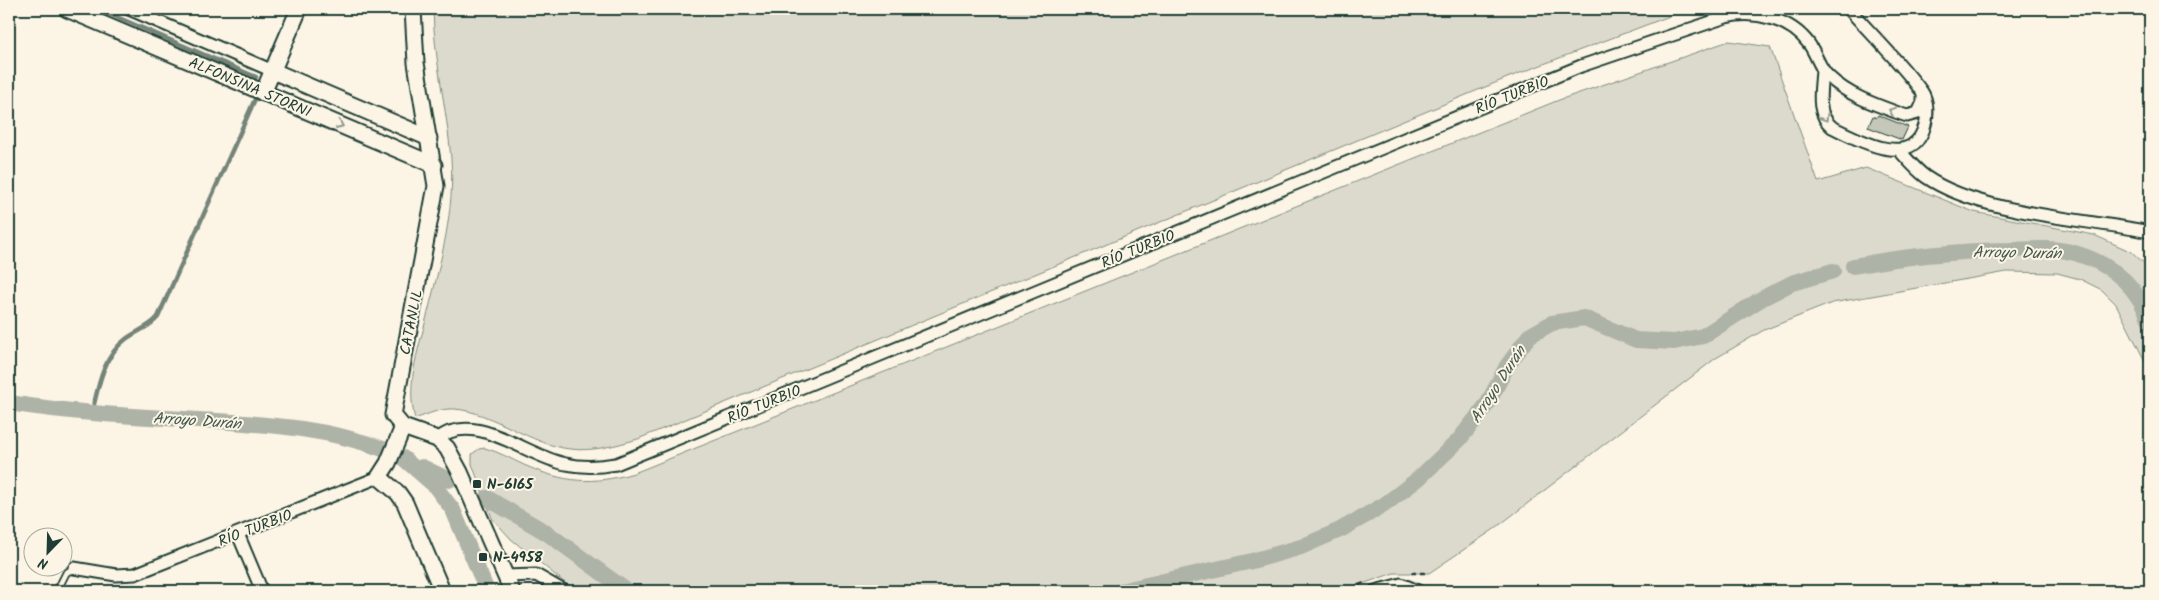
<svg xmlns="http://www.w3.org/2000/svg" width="2159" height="600" viewBox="0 0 2159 600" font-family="Kalam,sans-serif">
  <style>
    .green { fill: #dcdacc; stroke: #7e8c80 }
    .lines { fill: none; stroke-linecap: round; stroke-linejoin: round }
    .stream { stroke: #758479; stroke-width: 4.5 }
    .canal { stroke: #aeb3a7; stroke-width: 16 }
    .building { fill: #c5c7b9; stroke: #1f3d34 }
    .service-casing { stroke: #1f3d34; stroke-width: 9 }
    .minor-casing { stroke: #1f3d34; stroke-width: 15 }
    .tertiary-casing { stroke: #1f3d34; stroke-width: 19 }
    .path { stroke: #1f3d34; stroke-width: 2.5; stroke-dasharray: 5 4; stroke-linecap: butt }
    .service { stroke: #fcf5e5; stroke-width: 5.5 }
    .minor { stroke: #fcf5e5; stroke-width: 11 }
    .tertiary { stroke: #fcf5e5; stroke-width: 15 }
    .oneway { stroke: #8e998c }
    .poi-dot { fill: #1f3d34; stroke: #fcf5e5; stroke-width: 2 }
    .labels { text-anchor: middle; stroke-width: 4; stroke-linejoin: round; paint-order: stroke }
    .street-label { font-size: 15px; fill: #1f3d34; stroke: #fcf5e5 }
    .poi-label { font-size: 15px; font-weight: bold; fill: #1f3d34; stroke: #fcf5e5; text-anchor: start }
    .water-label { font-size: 16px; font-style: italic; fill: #435a51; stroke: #fcf5e5 }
  </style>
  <rect width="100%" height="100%" fill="#fcf5e5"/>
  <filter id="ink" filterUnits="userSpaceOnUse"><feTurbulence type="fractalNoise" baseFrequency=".02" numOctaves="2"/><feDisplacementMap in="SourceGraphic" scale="10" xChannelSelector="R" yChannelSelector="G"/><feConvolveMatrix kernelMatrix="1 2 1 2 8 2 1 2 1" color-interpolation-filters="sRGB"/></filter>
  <g filter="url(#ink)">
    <g class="green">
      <path d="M433,9H1688L1507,78L638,439C617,445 593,452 570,449C531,445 493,412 455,409C441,408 428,414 415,419C405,382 420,345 429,308C441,260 455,209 451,159C447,108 434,60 433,9Z"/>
      <path d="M1729,41L1770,47L1818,182L1866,168L1974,212L2094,235L2132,252L2150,269V371L2116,304L2102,290L2080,279L2057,273L2007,272L1832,303L1764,330L1716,358L1493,530L1429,573H1394L1342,591H575L511,539L492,518L472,464V454L479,449L485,448C499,452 511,459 524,465C565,483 592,485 634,473L1559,100Z"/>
    </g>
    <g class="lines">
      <g class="stream">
        <polyline points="98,9 256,77"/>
        <path d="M92,413C98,387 103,356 126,339C137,331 150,327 158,317L255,99"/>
      </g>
      <g class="canal">
        <path d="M1853,266C1905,256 1956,251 2009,250C2031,249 2057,247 2078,254C2113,265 2138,287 2150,321"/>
        <path d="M9,403C78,414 148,417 218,421C275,425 329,429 383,449"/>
        <polyline points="403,458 434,485 453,510 487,591"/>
        <polyline points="422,467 449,480"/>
        <polyline points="487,498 547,533 627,591"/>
        <polyline points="1120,591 1252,561 1301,547 1340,530 1384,505 1418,479 1459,440 1488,403 1507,366 1529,336 1552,323 1584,318 1636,340 1674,342 1703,336 1761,299 1792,283 1833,271"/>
      </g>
    </g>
    <polygon class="building" points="1878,115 1908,127 1902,140 1868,127 1873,116 1876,118"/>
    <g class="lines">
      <defs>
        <polyline id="service" points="57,591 66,573 74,568"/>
        <g id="minor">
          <polyline points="129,9 273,71"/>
          <path d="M1822,70C1821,90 1815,113 1832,127C1859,140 1913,171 1925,125C1928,115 1928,101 1922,92C1903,65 1871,34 1849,9"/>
          <path d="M1899,150C1908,160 1916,170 1926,177C1980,214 2086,219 2150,232"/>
          <path d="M437,439C475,409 525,456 566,464C583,468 599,467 616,464L1581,66L1726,17C1755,10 1791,19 1809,44C1817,55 1819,68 1829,77C1849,96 1876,105 1901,114L1907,116L1918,113L1923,102V94"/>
          <polyline points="238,534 262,591"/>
          <polyline points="74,568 116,575 135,574 379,477"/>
          <polyline points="505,576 536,575 564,591"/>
          <polyline points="1375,591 1401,584 1418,591"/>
        </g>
        <g id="tertiary">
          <polyline points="67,9 434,165"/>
          <polyline points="413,9 416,63 436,186 393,415 403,427 437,439 447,448 460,472 512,591"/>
          <polyline points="273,71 429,138"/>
          <polyline points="263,93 299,9"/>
          <polyline points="403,427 388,463 379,477 398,493 405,503 442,591"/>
        </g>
      </defs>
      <use href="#service" class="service-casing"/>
      <use href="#minor" class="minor-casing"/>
      <use href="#tertiary" class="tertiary-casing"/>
      <g class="path">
        <polyline points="524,550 539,562"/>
        <polyline points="1411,573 1429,573"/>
        <polyline points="1342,591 1364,583"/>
      </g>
      <use href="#service" class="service"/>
      <use href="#minor" class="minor"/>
      <use href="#tertiary" class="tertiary"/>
    </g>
    <defs><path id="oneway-chevron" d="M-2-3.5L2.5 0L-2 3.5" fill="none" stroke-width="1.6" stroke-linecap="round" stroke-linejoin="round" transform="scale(1.25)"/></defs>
    <g class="oneway">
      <use href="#oneway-chevron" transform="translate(1892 111) rotate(-158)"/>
      <use href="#oneway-chevron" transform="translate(1825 118) rotate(59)"/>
      <use href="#oneway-chevron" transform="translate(340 125) rotate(23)"/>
    </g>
  </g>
  <g class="poi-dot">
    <rect x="472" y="479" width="10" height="10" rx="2.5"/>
    <rect x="478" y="552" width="10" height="10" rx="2.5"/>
  </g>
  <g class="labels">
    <g class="street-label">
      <text transform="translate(250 87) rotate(23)" y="5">ALFONSINA STORNI</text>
      <text transform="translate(1512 95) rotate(-22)" y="5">RÍO TURBIO</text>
      <text transform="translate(1138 249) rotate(-22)" y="5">RÍO TURBIO</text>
      <text transform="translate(411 322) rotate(-79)" y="5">CATANLIL</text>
      <text transform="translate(764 404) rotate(-22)" y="5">RÍO TURBIO</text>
      <text transform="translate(255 528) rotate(-21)" y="5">RÍO TURBIO</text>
    </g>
    <g class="poi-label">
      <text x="487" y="489">N-6165</text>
      <text x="493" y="562">N-4958</text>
    </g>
    <g class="water-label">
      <text transform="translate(2017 252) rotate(1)" y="6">Arroyo Durán</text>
      <text transform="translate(1497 384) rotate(-57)" y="6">Arroyo Durán</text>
      <text transform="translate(197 420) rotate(4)" y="6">Arroyo Durán</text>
    </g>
  </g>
  <rect width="2159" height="600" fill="none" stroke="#fcf5e5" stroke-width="30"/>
  <rect x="15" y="15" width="2129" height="570" fill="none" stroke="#1f3d34" stroke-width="2" filter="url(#ink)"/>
  <g transform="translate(48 552) rotate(203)"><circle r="24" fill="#fcf5e5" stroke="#a4ab9e"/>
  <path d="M0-4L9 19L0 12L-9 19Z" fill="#1f3d34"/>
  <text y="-8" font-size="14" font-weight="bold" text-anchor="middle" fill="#1f3d34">N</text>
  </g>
</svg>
